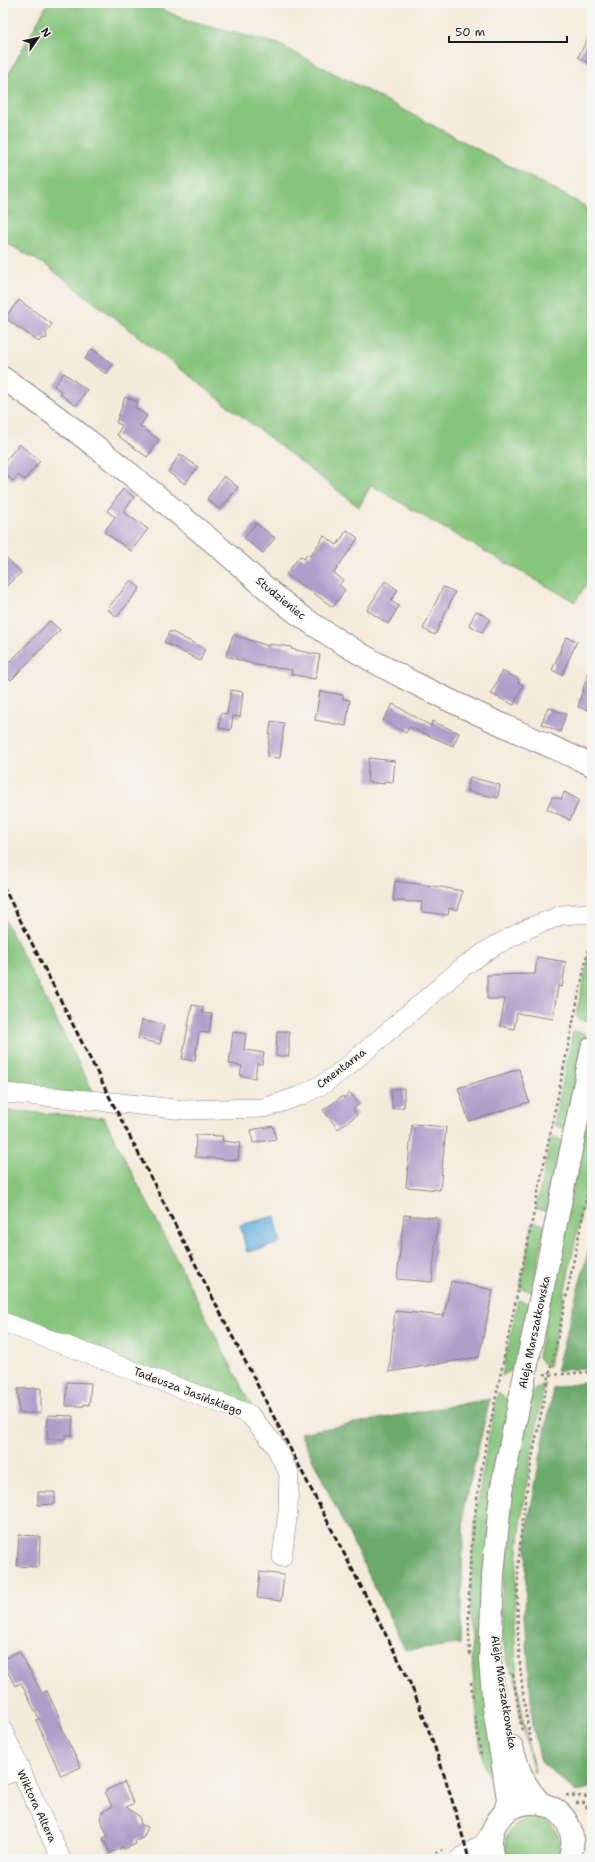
<svg xmlns="http://www.w3.org/2000/svg" width="595" height="1862" viewBox="0 0 595 1862" font-family="'Shantell Sans',sans-serif">
  <style>
    .green { fill: #86c57c; stroke: #51704c }
    .forest { fill: #6caa6c; stroke: #446344 }
    .water { fill: #65b0de; stroke: #40667d }
    .building { fill: #b09eca }
    .lines { fill: none; stroke-linecap: round; stroke-linejoin: round }
    .street-casing { stroke: #88847c; stroke-width: 20 }
    .secondary-casing { stroke: #88847c; stroke-width: 24 }
    .path { stroke: #88847c; stroke-width: 2.5; stroke-dasharray: 3 3; stroke-linecap: butt }
    .street { stroke: #fff; stroke-width: 19 }
    .secondary { stroke: #fff; stroke-width: 22 }
    .rail { stroke: #1c1c1c; stroke-width: 3; stroke-dasharray: 6 3; stroke-linecap: butt }
    .labels { text-anchor: middle; stroke-width: 3; stroke-linejoin: round; paint-order: stroke }
    .street-label { font-size: 11px; fill: #1c1c1c; stroke: #f6f6f2 }
  </style>
  <rect width="100%" height="100%" fill="#f6f6f2"/>
  <filter id="ink" filterUnits="userSpaceOnUse"><feTurbulence type="fractalNoise" baseFrequency=".025" numOctaves="2"/><feDisplacementMap in="SourceGraphic" scale="8" xChannelSelector="R" yChannelSelector="G"/><feConvolveMatrix kernelMatrix="1 2 1 2 8 2 1 2 1" color-interpolation-filters="sRGB"/></filter>
  <filter id="wash" filterUnits="userSpaceOnUse"><feTurbulence type="fractalNoise" baseFrequency=".012" numOctaves="4" result="noise"/><feDisplacementMap in="SourceGraphic" scale="16" xChannelSelector="R" yChannelSelector="G"/><feGaussianBlur stdDeviation="0.9" result="paint"/><feColorMatrix in="noise" values="0 0 0 0 0 0 0 0 0 0 0 0 0 0 0 0 0 1.4 0 .05"/><feComposite in="paint" operator="in"/></filter>
  <g filter="url(#wash)">
    <rect width="100%" height="100%" fill="#f5ebdb"/>
    <g class="green">
      <polygon points="48,3 150,3 187,21 279,44 585,206 592,221 592,575 575,602 435,523 371,485 359,507 47,266 3,241 3,84"/>
      <polygon points="3,917 95,1095 3,1086"/>
      <polygon points="592,942 592,1005 589,1020 585,1021 578,1019 576,1016"/>
      <polygon points="573,1031 584,1033 586,1037 567,1126 564,1128 554,1125"/>
      <polygon points="592,1094 592,1160 549,1366 545,1366 538,1357"/>
      <polygon points="3,1110 104,1118 254,1411 3,1314"/>
      <polygon points="551,1138 560,1139 563,1144 550,1209 545,1211 536,1209"/>
      <polygon points="533,1222 545,1225 533,1291 520,1288"/>
      <polygon points="518,1300 530,1304 518,1362 515,1368 502,1376"/>
      <path d="M545,1383C519,1514 497,1640 535,1771L534,1773L520,1713L515,1673H511L502,1638V1596L508,1512L532,1392Z"/>
      <path d="M498,1392L508,1401L509,1408L492,1497L500,1772L489,1774C482,1770 480,1740 479,1731C473,1681 469,1632 471,1582C473,1518 485,1455 498,1392Z"/>
      <path d="M533,1817C553,1820 567,1839 555,1859H510C497,1839 513,1820 533,1817Z"/>
    </g>
    <g class="forest">
      <polygon points="592,1237 592,1367 556,1371"/>
      <polygon points="592,1381 592,1787 576,1792 541,1762 533,1727 525,1616 527,1529 553,1388"/>
      <polygon points="490,1399 464,1507 460,1644 405,1650 300,1433"/>
    </g>
    <polygon class="water" points="275,1216 281,1243 247,1252 240,1225"/>
    <g id="blocks">
      <g class="building">
        <polygon points="592,31 592,65 578,57"/>
        <polygon points="19,300 52,324 46,333 47,338 41,339 39,342 5,318"/>
        <polygon points="92,349 113,364 106,374 85,359"/>
        <polygon points="64,373 87,390 76,406 60,394 62,392 54,386"/>
        <polygon points="125,397 138,402 135,407 147,416 140,426 159,440 147,457 117,435 122,425 116,423"/>
        <polygon points="19,444 40,461 25,480 18,475 13,481 3,473 3,464"/>
        <polygon points="180,454 198,467 185,484 168,472"/>
        <polygon points="224,476 238,487 220,510 207,499"/>
        <polygon points="123,489 134,497 123,512 148,529 131,551 104,532 115,517 107,511"/>
        <polygon points="256,523 275,538 263,553 244,538"/>
        <polygon points="347,530 358,538 334,573 343,580 339,585 345,590 333,607 286,574 300,556 304,559 307,554 310,556 324,536 337,545"/>
        <polygon points="3,554 21,573 3,589"/>
        <polygon points="131,580 140,588 117,617 107,609"/>
        <polygon points="385,581 398,590 391,601 399,606 388,624 367,610"/>
        <polygon points="443,587 455,592 435,635 423,629"/>
        <polygon points="476,611 490,619 482,632 469,625"/>
        <polygon points="50,621 60,630 11,680 3,672 3,669"/>
        <polygon points="170,631 205,649 200,661 164,642"/>
        <polygon points="233,635 269,646 269,644 292,647 291,649 320,655 315,679 291,674 292,670 256,665 226,656"/>
        <polygon points="566,637 577,641 562,675 552,670"/>
        <polygon points="502,671 519,679 518,682 523,685 514,705 491,694"/>
        <polygon points="588,672 592,672 592,711 578,707"/>
        <polygon points="231,690 243,692 240,717 233,716 231,730 219,728 221,713 227,714"/>
        <polygon points="320,691 343,695 343,699 350,700 346,726 315,720"/>
        <polygon points="393,704 431,726 432,721 459,733 453,746 409,727 406,733 383,720"/>
        <polygon points="548,707 566,714 560,732 541,724"/>
        <polygon points="271,721 284,723 280,758 267,757"/>
        <polygon points="369,758 395,761 393,782 384,781 384,784 367,782"/>
        <polygon points="470,777 500,785 498,798 467,791"/>
        <polygon points="564,792 579,800 570,820 547,809 552,797 562,799"/>
        <polygon points="395,881 441,887 462,891 458,910 449,908 448,915 423,912 421,910 422,902 393,901"/>
        <polygon points="537,957 566,962 562,987 558,986 553,1019 517,1013 514,1029 500,1026 505,999 487,999 487,975 535,974"/>
        <polygon points="192,1005 203,1007 202,1013 212,1014 209,1033 199,1032 195,1061 182,1059"/>
        <polygon points="142,1020 164,1025 160,1044 138,1039"/>
        <polygon points="277,1031 289,1031 289,1056 276,1056"/>
        <polygon points="233,1032 246,1034 244,1050 264,1053 262,1064 257,1064 255,1078 240,1076 242,1066 229,1064"/>
        <polygon points="519,1069 529,1102 469,1121 458,1088"/>
        <polygon points="404,1088 404,1107 392,1109 391,1089"/>
        <polygon points="350,1093 359,1104 353,1109 357,1115 338,1129 323,1110 343,1096 344,1098"/>
        <polygon points="412,1124 446,1127 440,1190 406,1187"/>
        <polygon points="273,1126 276,1139 253,1143 251,1130"/>
        <polygon points="196,1135 223,1136 222,1141 240,1143 238,1160 195,1157"/>
        <polygon points="404,1215 438,1218 432,1282 397,1279"/>
        <polygon points="451,1281 493,1290 479,1357 389,1372 395,1311 444,1316"/>
        <polygon points="67,1382 91,1383 89,1405 84,1404 84,1406 66,1406"/>
        <polygon points="41,1388 41,1413 19,1413 18,1389"/>
        <polygon points="48,1415 73,1416 72,1435 65,1435 65,1439 47,1439"/>
        <polygon points="38,1492 55,1492 55,1504 38,1505"/>
        <polygon points="19,1535 40,1536 39,1567 17,1566"/>
        <polygon points="260,1572 284,1575 281,1601 257,1598"/>
        <polygon points="19,1651 42,1693 47,1691 61,1721 58,1722 81,1767 61,1776 36,1720 39,1719 21,1683 15,1686 3,1663 3,1660"/>
        <polygon points="124,1782 134,1803 126,1807 139,1816 141,1825 148,1827 143,1838 135,1841 136,1844 124,1849 123,1847 110,1853 103,1838 108,1836 100,1819 102,1812 112,1807 105,1791"/>
      </g>
    </g>
  </g>
  <g filter="url(#ink)">
    <use href="#blocks" fill-opacity="0" stroke="#88847c" stroke-width="1"/>
    <g class="lines">
      <defs>
        <g id="street">
          <polyline points="3,1093 112,1102 184,1110 264,1108 300,1096 325,1083 348,1066 463,967 494,946 531,927 562,915 592,913"/>
          <polyline points="3,1322 249,1414 274,1444 289,1473 288,1511 282,1557"/>
          <polyline points="3,1731 61,1859"/>
          <polyline points="3,1776 20,1769"/>
          <polyline points="459,1859 483,1844 492,1832"/>
        </g>
        <g id="secondary">
          <path d="M3,378C78,429 148,489 219,547C247,571 274,597 304,618C391,679 495,721 592,765"/>
          <path d="M512,1747C518,1770 525,1789 543,1805"/>
          <polyline points="505,1813 508,1799 494,1708 490,1660 493,1575 501,1491 592,1048"/>
          <path d="M493,1859C477,1799 557,1783 571,1832C573,1841 573,1850 569,1859"/>
        </g>
      </defs>
      <use href="#street" class="street-casing"/>
      <use href="#secondary" class="secondary-casing"/>
      <g class="path">
        <polyline points="544,1374 550,1375 592,1372"/>
        <path d="M470,1655C466,1589 472,1525 483,1460L592,930"/>
        <polyline points="513,1674 522,1731"/>
        <polyline points="471,1682 473,1697"/>
        <polyline points="475,1716 481,1754"/>
        <path d="M531,1742C520,1687 516,1632 518,1576C521,1497 540,1418 557,1341C569,1285 580,1228 592,1172"/>
        <polyline points="566,1795 589,1797 592,1800"/>
        <polyline points="576,1803 585,1803 592,1820"/>
        <polyline points="425,1859 442,1850"/>
        <polyline points="433,1859 444,1854"/>
      </g>
      <use href="#street" class="street"/>
      <use href="#secondary" class="secondary"/>
      <path class="rail" d="M3,886L112,1102L407,1676C433,1736 452,1797 469,1859"/>
    </g>
  </g>
  <g class="labels">
    <g class="street-label">
      <text transform="translate(281 598) rotate(39)" y="4">Studzieniec</text>
      <text transform="translate(341 1068) rotate(-37)" y="4">Cmentarna</text>
      <text transform="translate(534 1332) rotate(-78)" y="4">Aleja Marszałkowska</text>
      <text transform="translate(188 1391) rotate(21)" y="4">Tadeusza Jasińskiego</text>
      <text transform="translate(504 1692) rotate(81)" y="4">Aleja Marszałkowska</text>
      <text transform="translate(37 1806) rotate(65)" y="4">Wiktora Altera</text>
    </g>
  </g>
  <rect width="595" height="1862" fill="none" stroke="#f6f6f2" stroke-width="16"/>
  <g transform="translate(38 38) rotate(56)" stroke="#f6f6f2" stroke-width="3" paint-order="stroke">
  <path d="M0-3L7 15L0 10L-7 15Z" fill="#1c1c1c"/>
  <text y="-6" font-size="11" font-weight="bold" text-anchor="middle" fill="#1c1c1c">N</text>
  </g>
  <path d="M449 36v6h118v-6" fill="none" stroke="#1c1c1c" stroke-width="2"/>
  <text x="455" y="36" font-size="12" fill="#1c1c1c" stroke="#f6f6f2" stroke-width="3" paint-order="stroke">50 m</text>
</svg>
